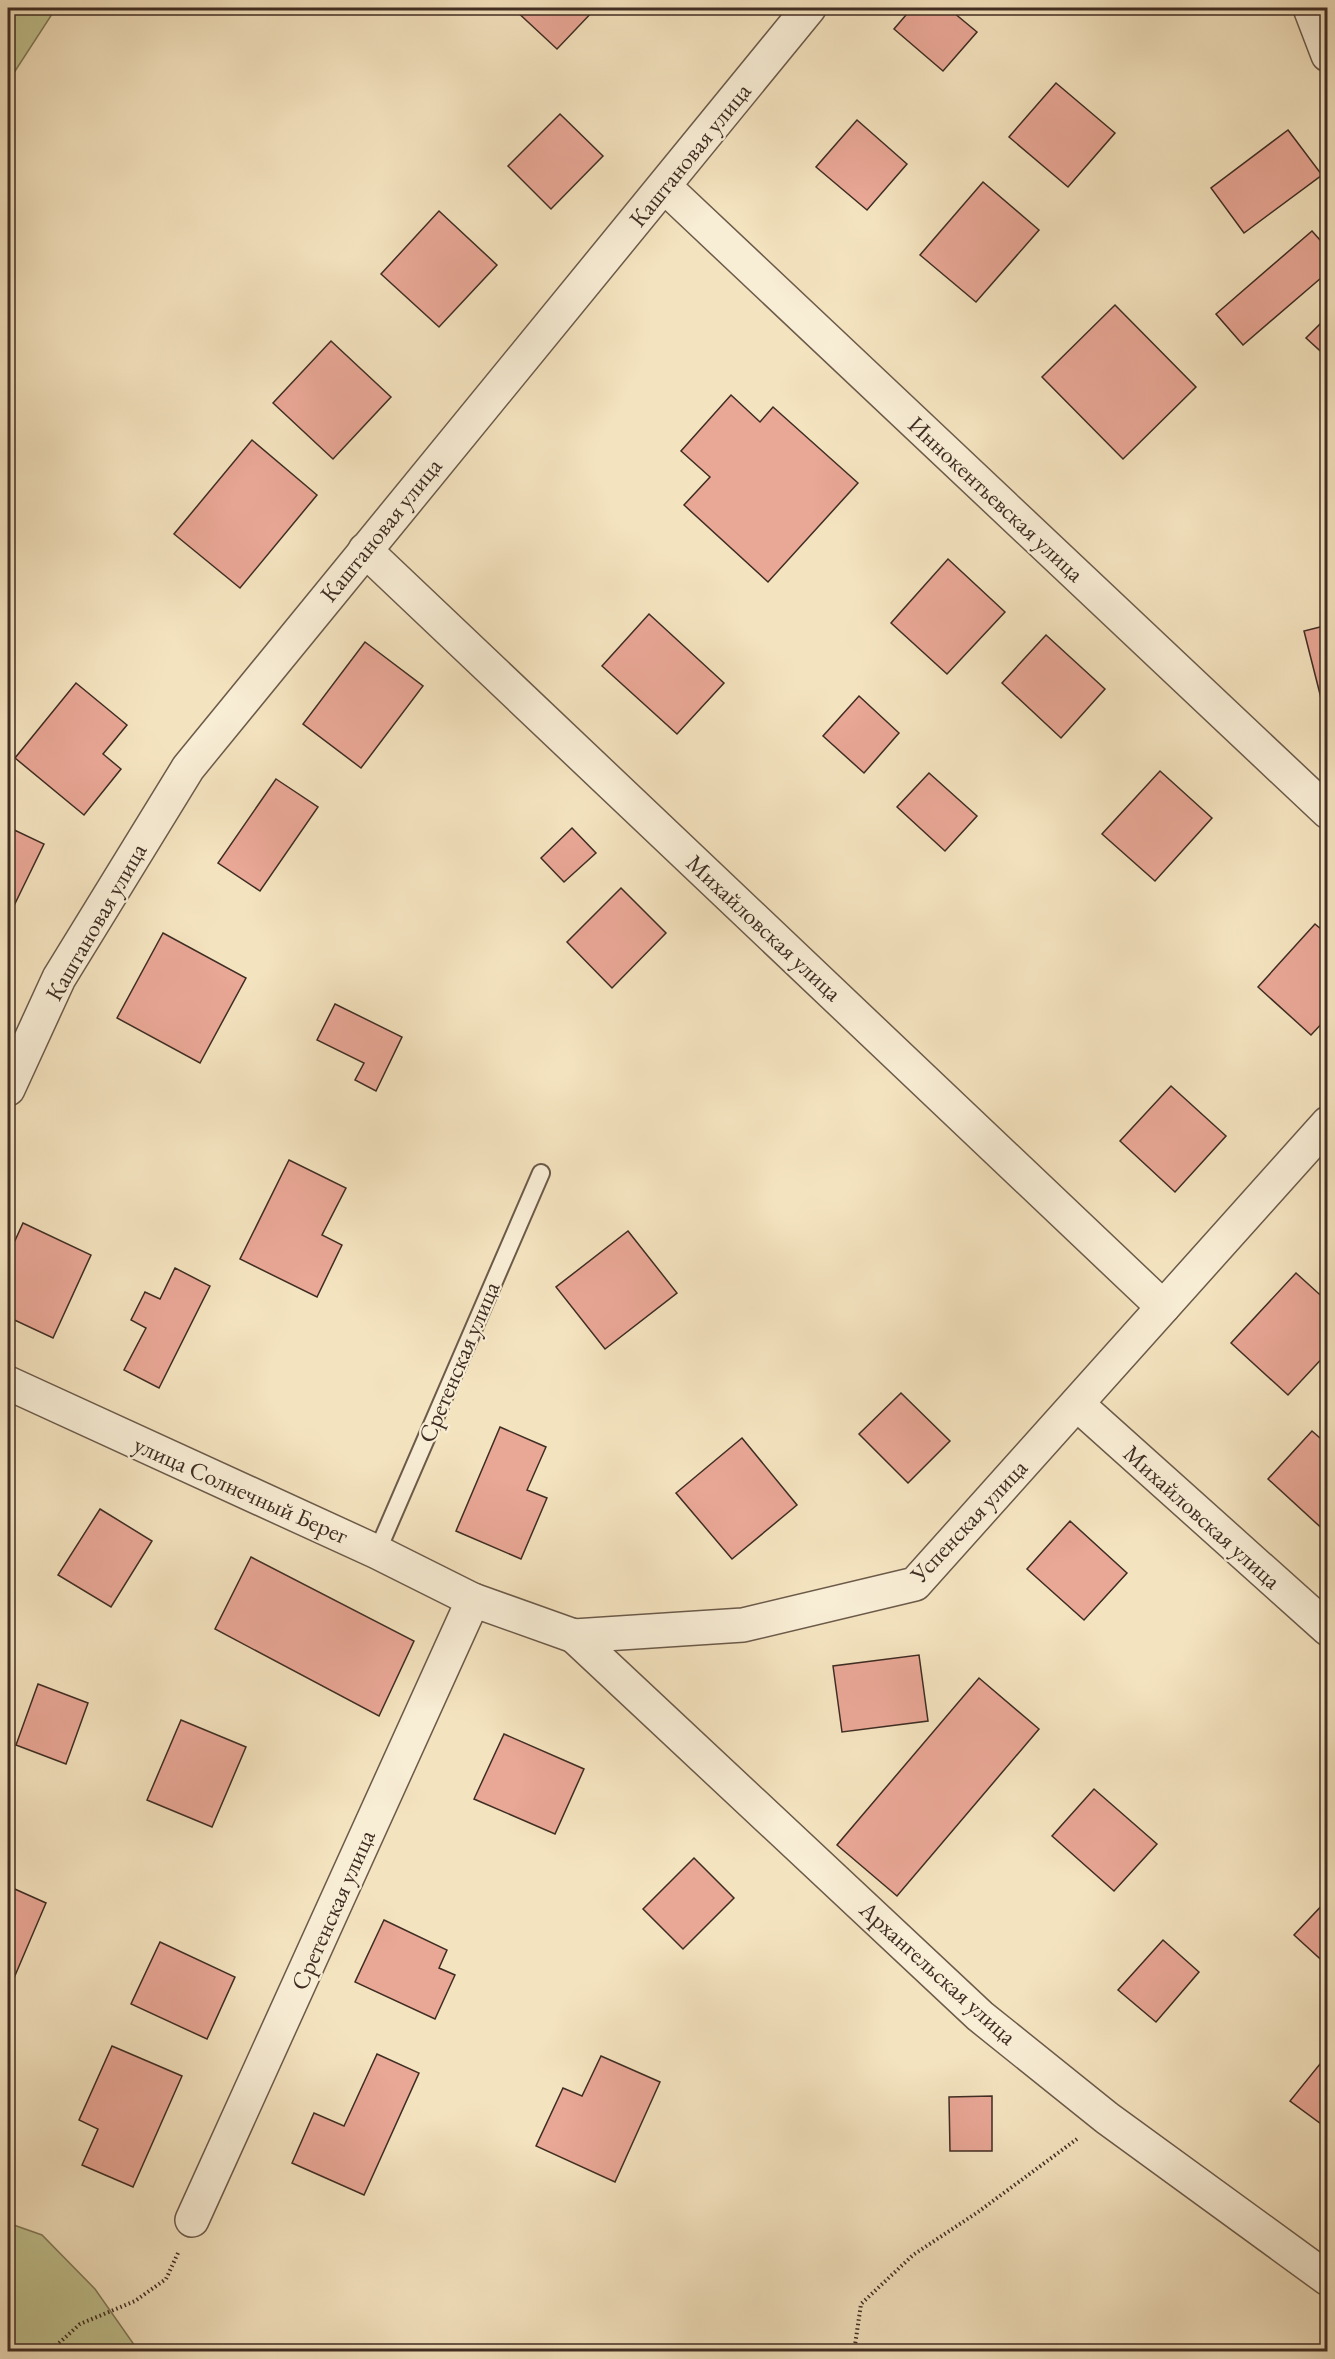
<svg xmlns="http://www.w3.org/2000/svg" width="1335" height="2359" viewBox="0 0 1335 2359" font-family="'EB Garamond',serif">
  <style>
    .green { fill: #c0c28f; stroke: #807859; stroke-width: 1.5 }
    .building { fill: #e9a796; stroke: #3f2d23; stroke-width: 1.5 }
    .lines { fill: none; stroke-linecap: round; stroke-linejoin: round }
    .lane-casing { stroke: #6c5a4a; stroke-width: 20 }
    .street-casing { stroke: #6c5a4a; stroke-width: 36 }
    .path { stroke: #3f2d23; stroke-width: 4; stroke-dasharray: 1.5 3; stroke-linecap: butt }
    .lane { stroke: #f8edd5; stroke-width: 16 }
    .street { stroke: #f8edd5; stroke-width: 33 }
    .labels { text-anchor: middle; stroke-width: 4.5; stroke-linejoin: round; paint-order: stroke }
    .street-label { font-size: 24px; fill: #3f2d23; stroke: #f8edd5 }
  </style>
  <rect width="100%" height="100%" fill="#f4e3bf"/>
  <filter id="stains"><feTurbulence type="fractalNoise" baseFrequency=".00333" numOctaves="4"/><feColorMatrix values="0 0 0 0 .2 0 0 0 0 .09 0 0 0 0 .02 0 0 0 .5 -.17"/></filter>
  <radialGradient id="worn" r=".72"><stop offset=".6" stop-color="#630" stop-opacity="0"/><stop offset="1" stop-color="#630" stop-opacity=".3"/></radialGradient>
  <g class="green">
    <polygon points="8,8 56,8 8,82"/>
    <polygon points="8,2223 42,2235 95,2289 137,2349 172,2351 8,2351"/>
  </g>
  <g class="building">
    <polygon points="513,8 596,8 557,49"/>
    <polygon points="912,8 948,8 977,32 943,71 894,29"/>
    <polygon points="1056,83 1115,133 1068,187 1009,137"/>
    <polygon points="560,114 603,156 551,209 508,166"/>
    <polygon points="857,120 907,164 867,210 816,167"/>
    <polygon points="1288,130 1322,175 1244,233 1211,188"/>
    <polygon points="983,182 1039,230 976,302 920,255"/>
    <polygon points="439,211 497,265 439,327 381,274"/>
    <polygon points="1312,231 1328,249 1328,272 1243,345 1216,314"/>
    <polygon points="1115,305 1196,387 1123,459 1042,377"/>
    <polygon points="1328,316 1328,358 1306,338"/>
    <polygon points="331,341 391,397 333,459 273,403"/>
    <polygon points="731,395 760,422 773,407 858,483 768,582 684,505 710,477 681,451"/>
    <polygon points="252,440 317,495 240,588 174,534"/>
    <polygon points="948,559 1005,612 947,674 891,623"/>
    <polygon points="649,614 724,683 677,734 602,666"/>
    <polygon points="1328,625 1328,705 1323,706 1304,631"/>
    <polygon points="1046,635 1105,689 1061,738 1002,683"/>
    <polygon points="365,642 423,686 361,768 303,724"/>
    <polygon points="76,683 127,725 103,754 121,769 84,815 15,758"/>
    <polygon points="859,696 899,733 864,773 823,736"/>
    <polygon points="1160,771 1212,818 1155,881 1102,834"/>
    <polygon points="929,773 977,816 945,851 897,807"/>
    <polygon points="276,779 318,807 260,891 218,863"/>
    <polygon points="8,827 44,844 8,918"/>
    <polygon points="572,828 596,853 564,882 541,858"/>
    <polygon points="621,888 666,933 612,988 567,942"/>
    <polygon points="1315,924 1328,935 1328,1017 1311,1035 1258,987"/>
    <polygon points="163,933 246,978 200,1063 117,1018"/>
    <polygon points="335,1004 402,1037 376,1091 355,1080 364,1063 317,1040"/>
    <polygon points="1171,1086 1226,1136 1175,1192 1120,1141"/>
    <polygon points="289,1160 346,1188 322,1235 342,1245 317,1297 240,1259"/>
    <polygon points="23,1223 91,1255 53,1338 8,1317 8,1256"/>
    <polygon points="628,1231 677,1293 605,1349 556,1287"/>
    <polygon points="175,1268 210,1286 159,1388 124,1370 146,1328 131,1320 145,1292 160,1299"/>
    <polygon points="1296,1273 1328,1302 1328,1352 1288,1395 1231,1343"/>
    <polygon points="901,1393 950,1441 908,1483 859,1434"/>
    <polygon points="500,1427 546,1447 527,1490 547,1498 521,1559 456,1531"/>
    <polygon points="1312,1431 1328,1445 1328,1534 1268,1479"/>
    <polygon points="742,1438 797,1505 732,1559 676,1493"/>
    <polygon points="100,1509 152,1541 111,1607 58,1575"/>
    <polygon points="1070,1521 1127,1573 1084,1620 1027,1569"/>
    <polygon points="251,1557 414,1641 379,1716 215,1629"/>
    <polygon points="919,1655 928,1721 842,1732 833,1666"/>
    <polygon points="979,1678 1039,1729 897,1896 837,1845"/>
    <polygon points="38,1684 88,1703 66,1764 16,1745"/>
    <polygon points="181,1720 246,1747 212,1827 147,1800"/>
    <polygon points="504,1734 584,1769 555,1834 474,1799"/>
    <polygon points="1094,1789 1157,1844 1114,1891 1052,1836"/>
    <polygon points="694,1858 734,1898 683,1949 643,1909"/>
    <polygon points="8,1886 46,1903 8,1992"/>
    <polygon points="1328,1899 1328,1966 1294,1935"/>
    <polygon points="384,1920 447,1950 439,1968 455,1975 435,2019 355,1982"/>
    <polygon points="1163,1940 1199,1972 1156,2022 1118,1990"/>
    <polygon points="160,1942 235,1977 207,2039 131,2004"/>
    <polygon points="112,2046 182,2076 133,2187 82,2165 98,2129 79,2120"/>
    <polygon points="377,2054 419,2073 364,2195 292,2163 314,2113 344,2126"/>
    <polygon points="1328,2054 1328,2129 1290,2101"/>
    <polygon points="601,2056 660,2082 615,2182 536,2146 563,2088 582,2096"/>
    <polygon points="992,2096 992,2151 950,2151 949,2097"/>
  </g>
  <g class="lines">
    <defs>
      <polyline id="lane" points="377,1552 541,1173"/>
      <g id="street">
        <polyline points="1310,8 1328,55"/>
        <polyline points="665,187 1328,812"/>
        <polyline points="365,550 1163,1307"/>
        <polyline points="8,1089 59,978 188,768 809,8"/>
        <polyline points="8,1383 377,1552 473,1600 574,1636 743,1625 915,1584 1328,1123"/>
        <polyline points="1077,1404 1328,1629"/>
        <polyline points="574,1636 980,2016 1107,2118 1328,2279"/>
        <polyline points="192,2220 473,1600"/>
      </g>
    </defs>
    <use href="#lane" class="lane-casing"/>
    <use href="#street" class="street-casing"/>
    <g class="path">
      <polyline points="49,2352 80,2324 135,2301 166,2279 178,2253"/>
      <polyline points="854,2352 861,2304 913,2255 978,2212 1077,2139"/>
    </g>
    <use href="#lane" class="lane"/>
    <use href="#street" class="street"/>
  </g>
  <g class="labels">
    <g class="street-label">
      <text transform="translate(690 155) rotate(-51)" y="8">Каштановая улица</text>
      <text transform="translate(996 499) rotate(43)" y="8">Иннокентьевская улица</text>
      <text transform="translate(381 530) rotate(-51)" y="8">Каштановая улица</text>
      <text transform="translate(96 922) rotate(-60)" y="8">Каштановая улица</text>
      <text transform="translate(764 928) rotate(43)" y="8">Михайловская улица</text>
      <text transform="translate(459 1362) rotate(-67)" y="8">Сретенская улица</text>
      <text transform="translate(241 1490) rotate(24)" y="8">улица Солнечный Берег</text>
      <text transform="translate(1202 1517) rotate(42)" y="8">Михайловская улица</text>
      <text transform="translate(969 1521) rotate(-47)" y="8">Успенская улица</text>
      <text transform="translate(333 1910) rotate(-66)" y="8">Сретенская улица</text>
      <text transform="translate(938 1973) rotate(42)" y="8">Архангельская улица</text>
    </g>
  </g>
  <rect width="1335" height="2359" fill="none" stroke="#f4e3bf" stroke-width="30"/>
  <rect x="9" y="9" width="1317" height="2341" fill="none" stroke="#3f2d23" stroke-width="3"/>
  <rect x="15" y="15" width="1305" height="2329" fill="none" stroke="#3f2d23" stroke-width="1.5"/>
  <rect width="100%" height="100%" filter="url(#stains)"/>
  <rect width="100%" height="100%" fill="url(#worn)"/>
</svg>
